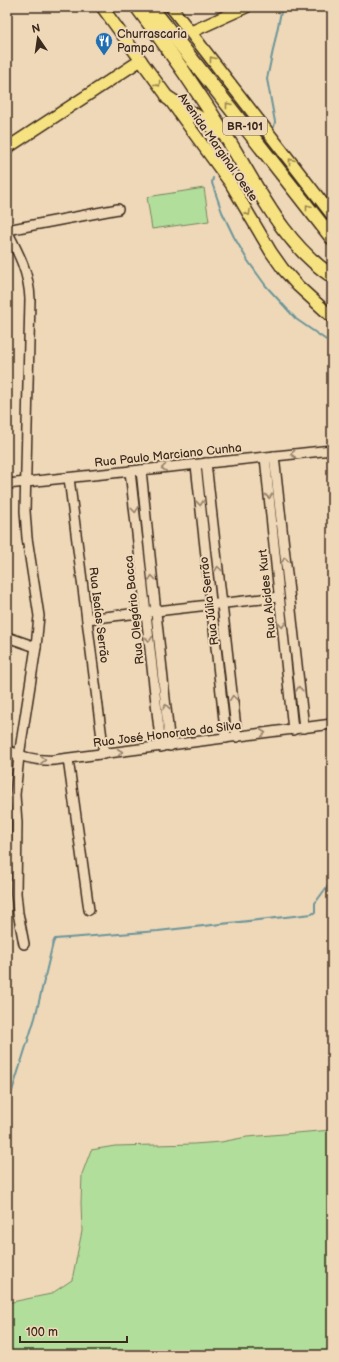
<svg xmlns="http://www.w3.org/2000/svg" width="339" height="1362" viewBox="0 0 339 1362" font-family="'Balsamiq Sans',sans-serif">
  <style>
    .green { fill: #b2de9c; stroke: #76845d }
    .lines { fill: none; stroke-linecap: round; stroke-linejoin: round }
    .stream { stroke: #6c9599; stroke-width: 2 }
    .minor-casing { stroke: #3b2a1e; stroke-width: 12 }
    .major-casing { stroke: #3b2a1e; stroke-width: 14 }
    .highway-casing { stroke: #3b2a1e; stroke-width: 16 }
    .minor { stroke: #efd8b8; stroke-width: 9 }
    .major { stroke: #f7e281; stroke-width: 11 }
    .highway { stroke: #f7e281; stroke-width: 13 }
    .oneway { stroke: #998650 }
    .oneway2 { stroke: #95816b }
    .labels { text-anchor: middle; stroke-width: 4; stroke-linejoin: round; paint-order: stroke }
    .shield { fill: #efd8b8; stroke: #715e4c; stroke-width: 1 }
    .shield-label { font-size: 11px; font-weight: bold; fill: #3b2a1e }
    .poi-label { font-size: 12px; fill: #3b2a1e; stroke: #efd8b8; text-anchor: start }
    .street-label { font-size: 12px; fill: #3b2a1e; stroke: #efd8b8 }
  </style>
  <rect width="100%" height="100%" fill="#efd8b8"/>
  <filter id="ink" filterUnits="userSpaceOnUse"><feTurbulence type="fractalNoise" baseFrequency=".025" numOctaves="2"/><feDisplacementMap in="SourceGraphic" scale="8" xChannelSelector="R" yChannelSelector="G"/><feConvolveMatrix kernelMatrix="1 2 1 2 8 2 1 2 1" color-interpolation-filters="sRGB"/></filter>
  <g filter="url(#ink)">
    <g class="green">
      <polygon points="204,188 209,221 152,229 147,197"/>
      <polygon points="332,1130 332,1355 7,1355 7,1303 51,1294 72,1280 82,1231 81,1203 82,1174 91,1150 115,1146 194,1144 221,1142 247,1137"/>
    </g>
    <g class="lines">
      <g class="stream">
        <polyline points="274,127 275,122 267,79 282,7"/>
        <polyline points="213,178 212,183 222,212 234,237 248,261 266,286 296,319 332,344"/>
        <polyline points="7,1107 35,1018 53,943 55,939 158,931 312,914 315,912 315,903 332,880"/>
      </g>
      <defs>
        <g id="minor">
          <polyline points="7,230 118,209"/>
          <path d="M7,231C19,254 29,273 30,299L25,511L27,538L39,616L36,647L19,756L15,795L17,823L16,893L18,913L24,944"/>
          <polyline points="274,456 304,728"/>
          <polyline points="265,457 293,730"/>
          <polyline points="206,463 237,737"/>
          <polyline points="196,465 226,738"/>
          <polyline points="141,470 170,746"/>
          <polyline points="130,471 161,747"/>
          <polyline points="69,478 104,754"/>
          <polyline points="7,484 332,450"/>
          <polyline points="87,619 279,597"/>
          <polyline points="7,637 36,647"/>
          <path d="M7,750C23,758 37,761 54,760L332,724"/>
          <polyline points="68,759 89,910"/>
        </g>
        <g id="major">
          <polyline points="102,7 231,184 271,252 283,269 298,286 332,317"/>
          <polyline points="171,7 332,215"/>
          <polyline points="191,32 246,7"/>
          <polyline points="7,148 141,60"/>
        </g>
        <g id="highway">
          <path d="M137,7C168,48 198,91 225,135C257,185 281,242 332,276"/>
          <polyline points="151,7 332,238"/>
          <polyline points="168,98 221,132"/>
        </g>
      </defs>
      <use href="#minor" class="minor-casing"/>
      <use href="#major" class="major-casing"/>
      <use href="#highway" class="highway-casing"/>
      <use href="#minor" class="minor"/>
      <use href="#major" class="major"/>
      <use href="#highway" class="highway"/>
    </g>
    <defs><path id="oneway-chevron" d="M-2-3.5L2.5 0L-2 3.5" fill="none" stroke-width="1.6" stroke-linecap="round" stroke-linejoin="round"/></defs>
    <g class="oneway">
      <use href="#oneway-chevron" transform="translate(212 59) rotate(-128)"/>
      <use href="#oneway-chevron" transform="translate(158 84) rotate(55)"/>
      <use href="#oneway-chevron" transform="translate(228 105) rotate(-128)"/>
      <use href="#oneway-chevron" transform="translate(291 161) rotate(-128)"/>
      <use href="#oneway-chevron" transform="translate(308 207) rotate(-128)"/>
      <use href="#oneway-chevron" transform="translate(248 213) rotate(61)"/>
    </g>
    <g class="oneway2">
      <use href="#oneway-chevron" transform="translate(293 454) rotate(174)"/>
      <use href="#oneway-chevron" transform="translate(164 468) rotate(174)"/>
      <use href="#oneway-chevron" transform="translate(269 496) rotate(84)"/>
      <use href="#oneway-chevron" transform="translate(200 503) rotate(84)"/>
      <use href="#oneway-chevron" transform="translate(135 510) rotate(84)"/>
      <use href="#oneway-chevron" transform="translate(285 560) rotate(-96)"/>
      <use href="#oneway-chevron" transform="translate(218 569) rotate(-97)"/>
      <use href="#oneway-chevron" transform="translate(152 578) rotate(-96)"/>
      <use href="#oneway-chevron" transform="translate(282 625) rotate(84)"/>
      <use href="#oneway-chevron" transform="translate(149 639) rotate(84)"/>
      <use href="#oneway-chevron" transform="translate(299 689) rotate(-96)"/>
      <use href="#oneway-chevron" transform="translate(233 698) rotate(-97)"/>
      <use href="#oneway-chevron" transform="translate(166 707) rotate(-96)"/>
      <use href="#oneway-chevron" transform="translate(263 733) rotate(-7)"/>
      <use href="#oneway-chevron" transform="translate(120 752) rotate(-7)"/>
      <use href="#oneway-chevron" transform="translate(43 760) rotate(1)"/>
    </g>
  </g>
  <defs>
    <symbol id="restaurant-pin" viewBox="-11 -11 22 30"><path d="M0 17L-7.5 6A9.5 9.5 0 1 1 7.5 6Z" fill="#1f6fb2" stroke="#efd8b8"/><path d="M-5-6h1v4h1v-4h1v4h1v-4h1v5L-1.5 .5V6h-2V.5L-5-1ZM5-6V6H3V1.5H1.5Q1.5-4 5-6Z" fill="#fff"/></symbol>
  </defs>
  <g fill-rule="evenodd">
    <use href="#restaurant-pin" x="94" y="31" width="20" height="27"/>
  </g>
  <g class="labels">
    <rect class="shield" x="223" y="117" width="44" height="18" rx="3"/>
    <g class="shield-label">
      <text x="245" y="130">BR-101</text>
    </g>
    <g class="poi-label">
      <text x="117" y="38">Churrascaria<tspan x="117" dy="14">Pampa</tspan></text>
    </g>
    <g class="street-label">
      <text transform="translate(218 147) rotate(55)" y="4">Avenida Marginal Oeste</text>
      <text transform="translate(168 455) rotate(-6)" y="4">Rua Paulo Marciano Cunha</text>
      <text transform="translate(267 594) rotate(-96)" y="4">Rua Alcides Kurt</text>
      <text transform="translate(209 601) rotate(-97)" y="4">Rua Júlia Serrão</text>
      <text transform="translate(134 610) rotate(-96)" y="4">Rua Olegário Bacca</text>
      <text transform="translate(99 615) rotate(83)" y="4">Rua Isaías Serrão</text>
      <text transform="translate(167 734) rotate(-7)" y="4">Rua José Honorato da Silva</text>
    </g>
  </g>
  <rect width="339" height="1362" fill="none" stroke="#efd8b8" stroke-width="24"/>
  <rect x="12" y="12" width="315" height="1338" fill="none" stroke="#3b2a1e" stroke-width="1.5" filter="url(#ink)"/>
  <g transform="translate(38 38) rotate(347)" stroke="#efd8b8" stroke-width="3" paint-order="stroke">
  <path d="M0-3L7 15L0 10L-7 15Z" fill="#3b2a1e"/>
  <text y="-6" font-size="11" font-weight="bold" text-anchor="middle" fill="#3b2a1e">N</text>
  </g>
  <path d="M20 1336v6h107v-6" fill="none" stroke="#3b2a1e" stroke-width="2"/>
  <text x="26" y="1336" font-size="12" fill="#3b2a1e" stroke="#efd8b8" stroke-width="3" paint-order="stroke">100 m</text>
</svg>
